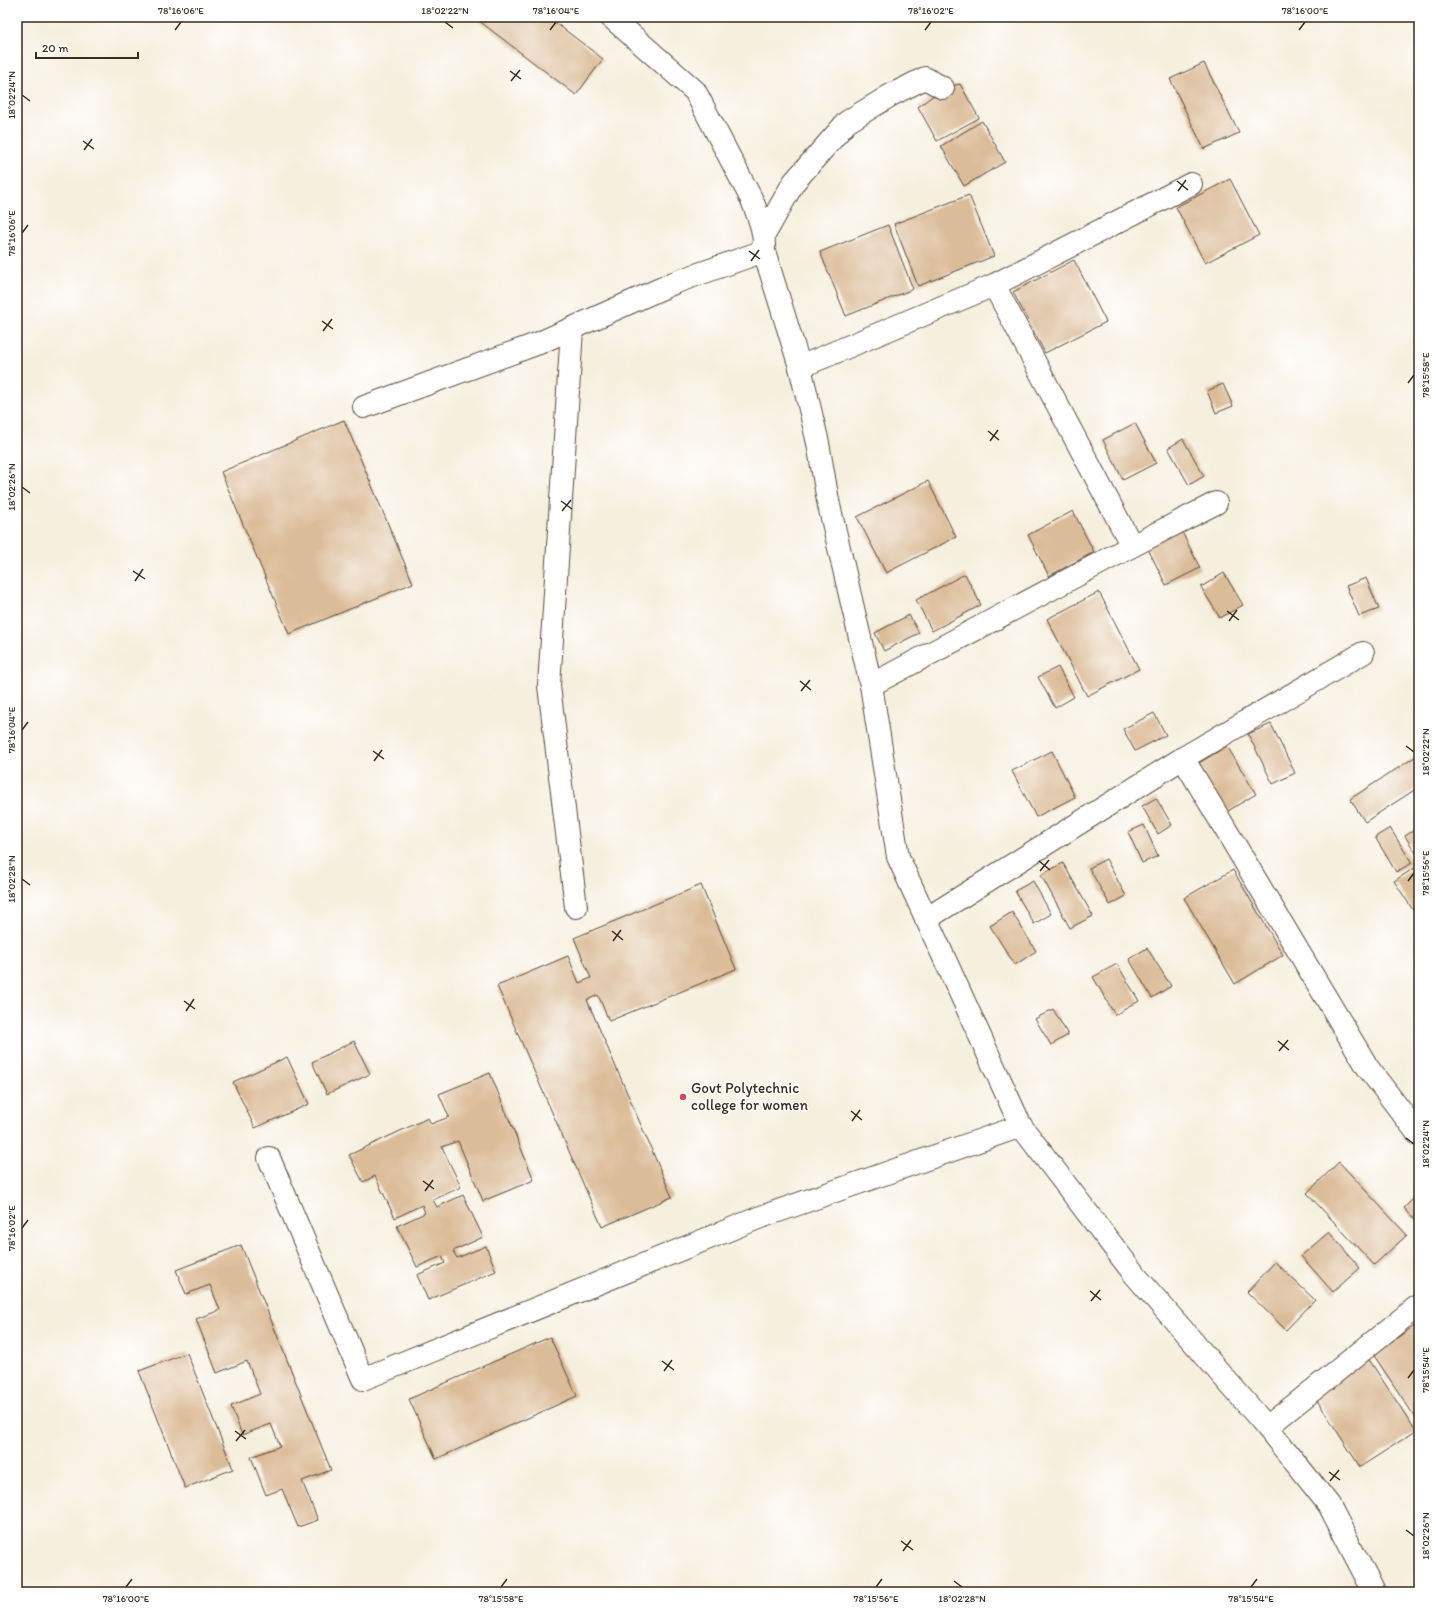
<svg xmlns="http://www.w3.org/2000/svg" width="1436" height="1609" viewBox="0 0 1436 1609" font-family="Itim,sans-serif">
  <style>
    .building { fill: #dbbc98 }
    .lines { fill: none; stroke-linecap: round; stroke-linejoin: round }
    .minor-casing { stroke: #57483b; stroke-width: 24 }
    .minor { stroke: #fff; stroke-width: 22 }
    .ticks { fill: none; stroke: #3b2a1e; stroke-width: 1.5 }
    .poi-dot { fill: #d1495b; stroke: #fff; stroke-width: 1.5 }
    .labels { text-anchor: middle; stroke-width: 3; stroke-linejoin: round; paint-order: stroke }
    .poi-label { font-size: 15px; fill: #3b2a1e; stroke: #fff; text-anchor: start }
    .neatline { fill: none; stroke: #3b2a1e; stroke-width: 1.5 }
    .ticks-label { font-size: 10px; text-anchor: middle; fill: #3b2a1e }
  </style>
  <rect width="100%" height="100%" fill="#fff"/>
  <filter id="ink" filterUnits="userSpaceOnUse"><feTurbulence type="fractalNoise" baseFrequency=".025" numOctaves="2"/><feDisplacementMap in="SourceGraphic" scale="8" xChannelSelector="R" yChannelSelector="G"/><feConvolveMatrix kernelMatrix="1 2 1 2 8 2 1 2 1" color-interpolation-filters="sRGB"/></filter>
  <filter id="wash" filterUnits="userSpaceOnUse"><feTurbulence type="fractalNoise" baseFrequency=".012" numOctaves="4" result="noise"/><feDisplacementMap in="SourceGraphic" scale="16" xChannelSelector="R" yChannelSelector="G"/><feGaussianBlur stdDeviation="0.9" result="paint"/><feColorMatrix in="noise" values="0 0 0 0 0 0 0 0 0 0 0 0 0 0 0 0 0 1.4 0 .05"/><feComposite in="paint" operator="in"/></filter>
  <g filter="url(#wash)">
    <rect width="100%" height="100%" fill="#f6efde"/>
    <g id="blocks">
      <g class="building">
        <polygon points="474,17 548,17 603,59 576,95"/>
        <polygon points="1204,63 1239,133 1204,149 1170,79"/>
        <polygon points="960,84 979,118 937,141 918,107 943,88"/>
        <polygon points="982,121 1005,162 964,186 941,146"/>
        <polygon points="1230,179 1259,235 1205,263 1176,207"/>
        <polygon points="969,195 994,256 918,286 894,224"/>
        <polygon points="888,225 913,289 846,316 820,252"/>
        <polygon points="1074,260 1106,322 1045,353 1013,292"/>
        <polygon points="1223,384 1233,406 1216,413 1207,391"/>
        <polygon points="344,420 413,583 289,634 221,472"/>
        <polygon points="1135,423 1156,463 1123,480 1103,440"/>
        <polygon points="1183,439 1204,476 1189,485 1168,448"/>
        <polygon points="928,481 956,537 886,573 857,517"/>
        <polygon points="1073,511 1094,552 1049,576 1028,535"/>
        <polygon points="1180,528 1200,568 1166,585 1146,545"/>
        <polygon points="1224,573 1243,605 1220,618 1201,587"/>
        <polygon points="965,574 981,605 932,631 916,600"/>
        <polygon points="1366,578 1379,609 1359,616 1346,586"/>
        <polygon points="1099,592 1139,669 1087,696 1047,619"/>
        <polygon points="909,615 919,633 884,651 875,633"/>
        <polygon points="1058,667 1074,697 1055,708 1038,677"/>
        <polygon points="1154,713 1166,735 1135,751 1123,729"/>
        <polygon points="1271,724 1295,773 1273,784 1248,734"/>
        <polygon points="1227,746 1256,794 1223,814 1194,766"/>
        <polygon points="1052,751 1075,797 1036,817 1012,771"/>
        <polygon points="1415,757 1419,763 1419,787 1365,822 1350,799"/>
        <polygon points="1156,798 1172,825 1158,834 1142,806"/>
        <polygon points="1144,825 1158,856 1142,863 1128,832"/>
        <polygon points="1419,827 1419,858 1405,836"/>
        <polygon points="1390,828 1412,863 1396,872 1375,837"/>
        <polygon points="1106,859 1126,896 1110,905 1089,868"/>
        <polygon points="1063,863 1093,916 1070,928 1041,875"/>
        <polygon points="1419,865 1419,906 1413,910 1394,881"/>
        <polygon points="1233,870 1283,955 1235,984 1184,898"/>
        <polygon points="1033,881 1051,914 1034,924 1015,891"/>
        <polygon points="701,885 736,969 609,1021 598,995 587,1000 672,1197 602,1227 497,986 568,956 579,983 591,978 574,938"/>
        <polygon points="1012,912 1036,951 1015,965 990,926"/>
        <polygon points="1147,948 1171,986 1152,998 1129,959"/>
        <polygon points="1117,964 1139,1001 1115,1015 1093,977"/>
        <polygon points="1053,1009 1068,1035 1051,1045 1035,1019"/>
        <polygon points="354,1041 370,1074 327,1094 312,1062"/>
        <polygon points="287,1057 309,1104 255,1128 233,1082"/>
        <polygon points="490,1073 534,1180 483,1201 458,1141 442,1147 461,1187 433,1200 437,1207 463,1195 483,1237 453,1251 457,1258 486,1246 496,1271 428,1300 417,1275 445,1263 442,1256 417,1267 397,1226 425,1213 422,1205 395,1218 375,1176 363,1182 349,1155 428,1118 431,1124 449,1117 439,1094"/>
        <polygon points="1339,1162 1407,1235 1374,1265 1307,1193"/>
        <polygon points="1419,1193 1419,1224 1404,1208"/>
        <polygon points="1329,1232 1360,1268 1333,1292 1301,1256"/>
        <polygon points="241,1245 331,1470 302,1481 318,1520 298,1527 282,1489 266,1495 251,1457 280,1446 271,1424 242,1435 231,1406 260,1394 247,1361 217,1373 196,1319 220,1310 210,1285 186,1294 176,1270"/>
        <polygon points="1275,1262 1315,1300 1286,1330 1247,1292"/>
        <polygon points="1416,1325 1419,1330 1419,1423 1373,1354"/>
        <polygon points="550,1337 577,1396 436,1459 409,1399"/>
        <polygon points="187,1353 233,1469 185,1488 139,1371"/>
        <polygon points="1368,1358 1416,1431 1360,1467 1313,1394"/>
      </g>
    </g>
  </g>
  <g filter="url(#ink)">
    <use href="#blocks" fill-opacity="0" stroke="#57483b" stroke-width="1"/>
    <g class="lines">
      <defs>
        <g id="minor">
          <path d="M611,17L695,91L752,200C759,219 765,230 764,251L800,367L818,443L828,501L871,685L898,857L1021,1126L1135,1275L1267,1427L1329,1505L1374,1592"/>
          <polyline points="764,235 794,182 847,122 891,95 925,78 943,88"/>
          <polyline points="994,285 1132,546"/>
          <polyline points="572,329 549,686 576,907"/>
          <polyline points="800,367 994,285 1191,184"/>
          <polyline points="364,407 539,343 676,282 764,251"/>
          <polyline points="871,685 1132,546 1216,503"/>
          <polyline points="1183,758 1368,1068 1419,1135"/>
          <polyline points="926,919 1183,758 1363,653"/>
          <polyline points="269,1158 363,1379 758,1218 1021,1126"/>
          <polyline points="1267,1427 1419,1305"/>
        </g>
      </defs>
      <use href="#minor" class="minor-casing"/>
      <use href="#minor" class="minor"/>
    </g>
  </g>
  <path class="ticks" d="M445,22L453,28M175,30L181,22M550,30L556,22M925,30L931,22M1299,30L1305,22M510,71L521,79M511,81L520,70M22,95L30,101M83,141L94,149M84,150L92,139M1177,181L1188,190M1178,191L1186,180M22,233L28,225M749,251L760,259M751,261L759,250M322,321L333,329M323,331L332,319M1408,383L1414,375M988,431L999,440M990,441L998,430M22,487L30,493M561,501L572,509M562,511L571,500M133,571L145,579M135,581L143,569M1227,611L1239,620M1229,621L1237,610M800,681L811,690M801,691L810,680M22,730L28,722M1406,746L1414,752M373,751L384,759M374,761L382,750M1039,861L1050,870M1040,871L1049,860M22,879L30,885M1408,881L1414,873M612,931L623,940M613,941L621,930M184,1001L195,1009M186,1011L194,999M1278,1041L1289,1050M1279,1051L1288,1040M851,1111L862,1120M852,1121L860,1110M1406,1138L1414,1144M423,1181L434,1189M425,1191L433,1180M22,1228L28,1220M1090,1291L1101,1300M1091,1301L1100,1290M662,1361L674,1370M664,1371L672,1360M1408,1378L1414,1370M235,1431L246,1439M236,1441L245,1430M1329,1472L1340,1480M1330,1481L1339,1470M1406,1530L1414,1536M901,1541L913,1550M903,1551L911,1540M954,1581L962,1587M126,1587L132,1579M501,1587L507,1579M876,1587L882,1579M1251,1587L1257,1579"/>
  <circle class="poi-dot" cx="683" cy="1097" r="4"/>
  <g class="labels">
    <g class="poi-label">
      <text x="691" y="1093">Govt Polytechnic<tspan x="691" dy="17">college for women</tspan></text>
    </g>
  </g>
  <rect width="1436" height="1609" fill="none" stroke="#fff" stroke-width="44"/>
  <path d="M36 52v6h102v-6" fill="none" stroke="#3b2a1e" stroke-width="2"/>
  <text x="42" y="52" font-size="12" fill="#3b2a1e" stroke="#ffffff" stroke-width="3" paint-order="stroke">20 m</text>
  <rect x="22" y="22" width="1392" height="1565" class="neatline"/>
  <g class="ticks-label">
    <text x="181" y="14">78°16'06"E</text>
    <text x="445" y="14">18°02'22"N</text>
    <text x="556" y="14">78°16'04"E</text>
    <text x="931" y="14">78°16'02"E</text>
    <text x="1305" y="14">78°16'00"E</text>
    <text transform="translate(11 95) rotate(-90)" y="4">18°02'24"N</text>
    <text transform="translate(11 233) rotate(-90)" y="4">78°16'06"E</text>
    <text transform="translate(1425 375) rotate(-90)" y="4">78°15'58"E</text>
    <text transform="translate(11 487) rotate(-90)" y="4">18°02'26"N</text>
    <text transform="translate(11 730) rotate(-90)" y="4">78°16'04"E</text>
    <text transform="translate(1425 752) rotate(-90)" y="4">18°02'22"N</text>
    <text transform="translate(1425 873) rotate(-90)" y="4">78°15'56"E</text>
    <text transform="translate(11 879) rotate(-90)" y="4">18°02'28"N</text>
    <text transform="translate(1425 1144) rotate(-90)" y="4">18°02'24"N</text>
    <text transform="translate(11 1228) rotate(-90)" y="4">78°16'02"E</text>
    <text transform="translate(1425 1370) rotate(-90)" y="4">78°15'54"E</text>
    <text transform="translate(1425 1536) rotate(-90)" y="4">18°02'26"N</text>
    <text x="126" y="1602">78°16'00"E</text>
    <text x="501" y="1602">78°15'58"E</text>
    <text x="876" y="1602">78°15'56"E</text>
    <text x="962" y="1602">18°02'28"N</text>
    <text x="1251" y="1602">78°15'54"E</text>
  </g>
</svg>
